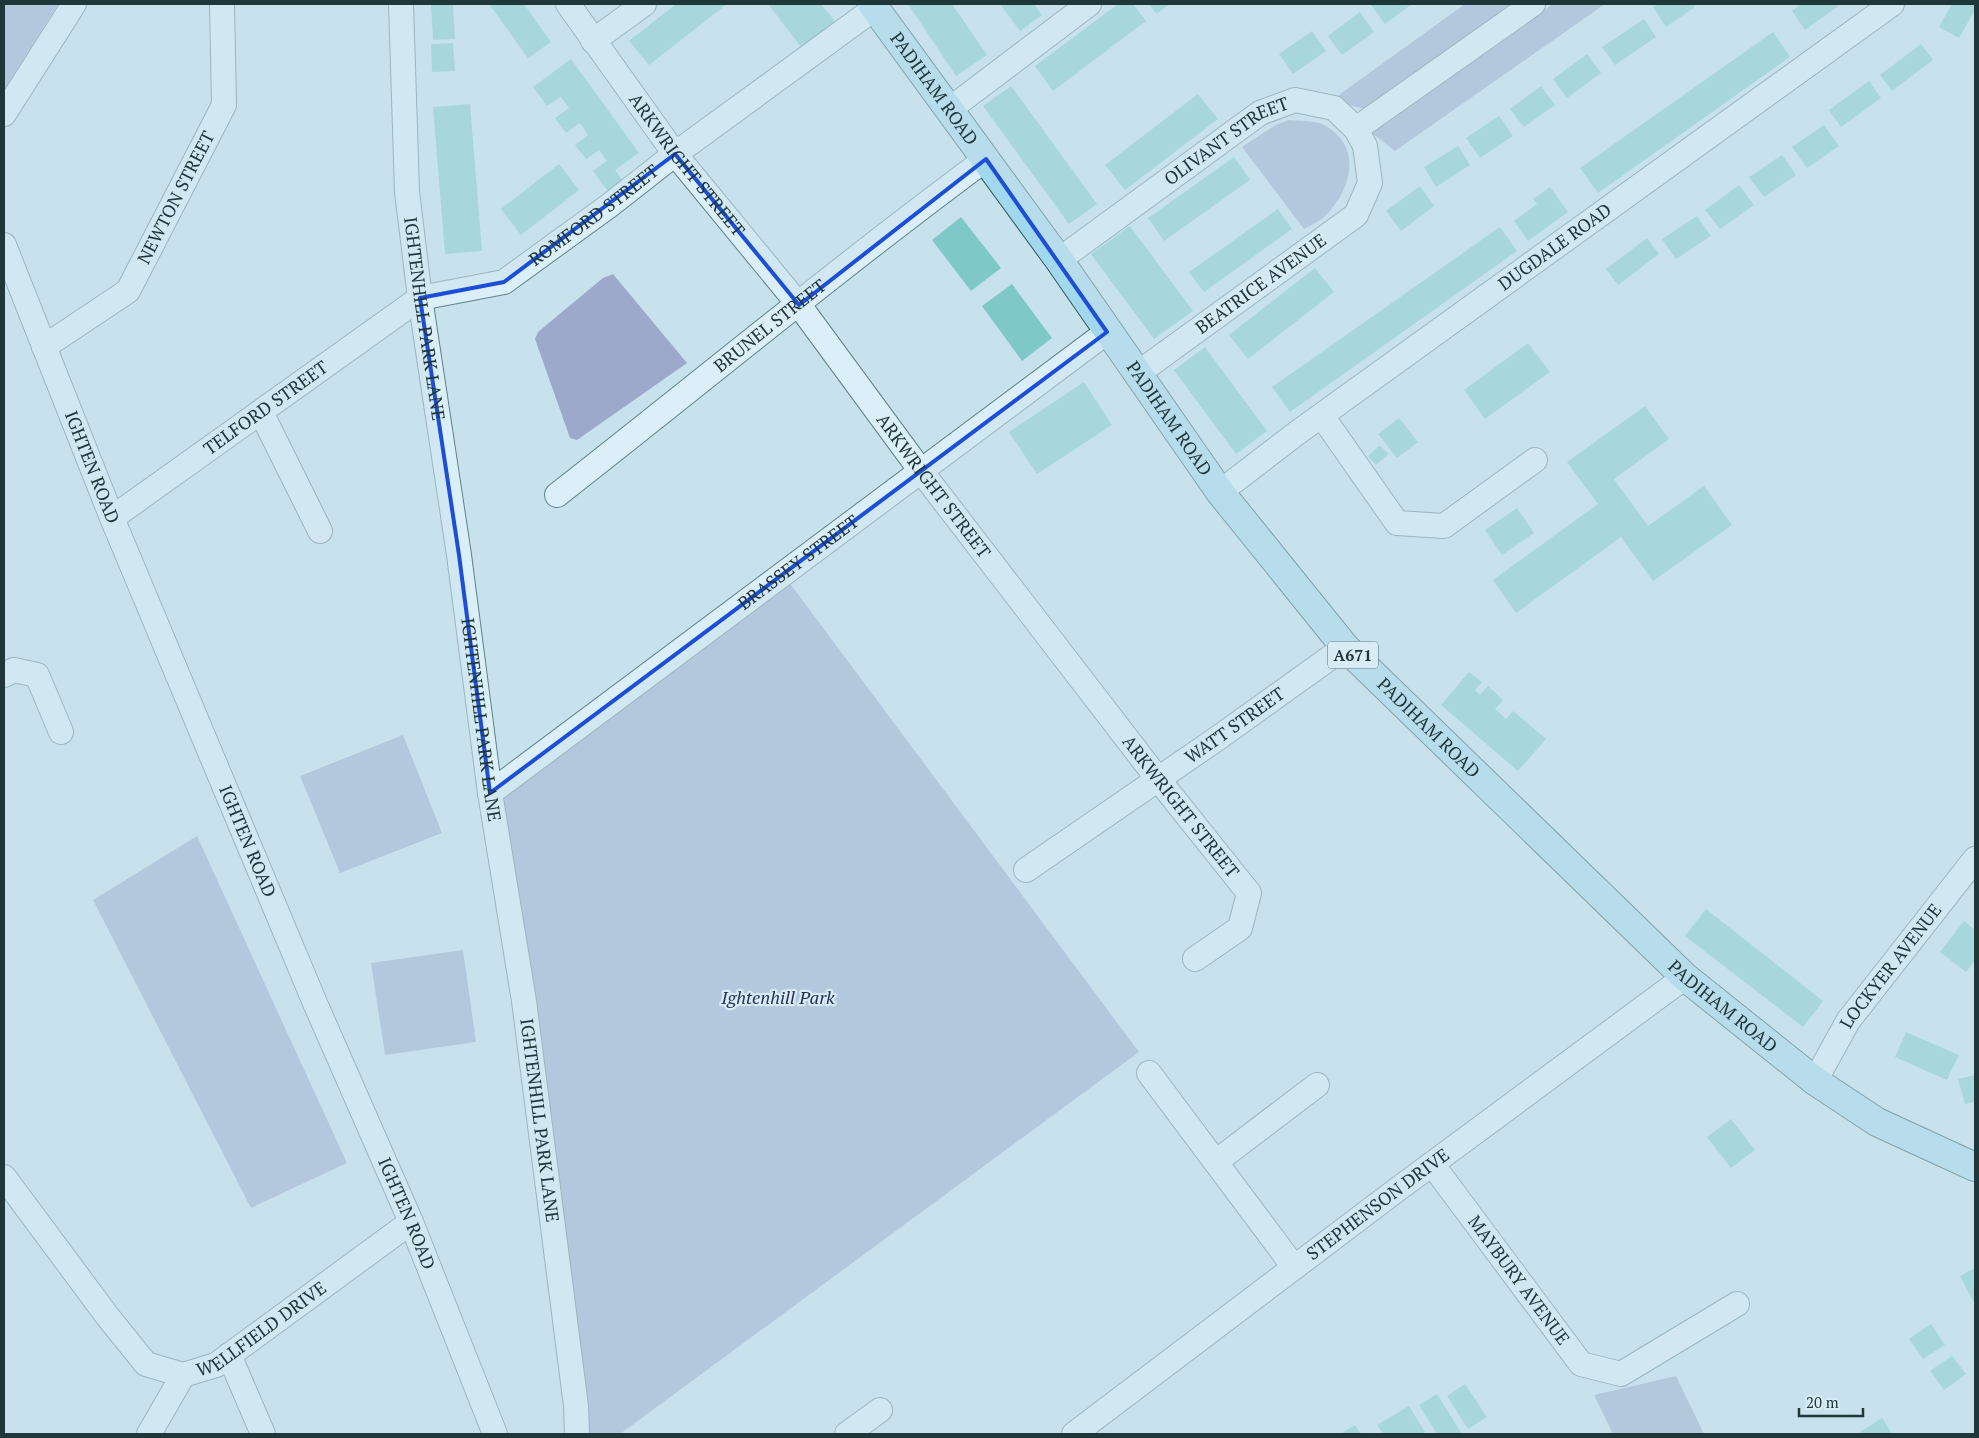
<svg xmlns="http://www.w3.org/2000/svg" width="1979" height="1438" viewBox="0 0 1979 1438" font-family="'PT Serif',serif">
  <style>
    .green { fill: #9ca9cb }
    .building { fill: #7fc8c9 }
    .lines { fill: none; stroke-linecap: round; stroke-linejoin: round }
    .minor-casing { stroke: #5e8388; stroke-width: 26 }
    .major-casing { stroke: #315456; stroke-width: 30 }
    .minor { stroke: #dbeff8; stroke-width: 24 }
    .major { stroke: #a2d8ed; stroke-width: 28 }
    .marked { fill: none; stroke: #1d4ed8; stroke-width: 4; stroke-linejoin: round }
    .labels { text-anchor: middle; stroke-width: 4.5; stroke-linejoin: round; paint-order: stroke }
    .shield { fill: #d7ecf4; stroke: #576d71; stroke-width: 1 }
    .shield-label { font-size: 16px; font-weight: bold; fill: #203739 }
    .street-label { font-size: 18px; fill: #203739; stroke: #d7ecf4 }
    .park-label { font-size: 18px; font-style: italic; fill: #282f54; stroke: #d7ecf4 }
  </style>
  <rect width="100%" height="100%" fill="#c8e2ed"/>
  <g class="green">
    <polygon points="4,4 58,4 4,90"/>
    <polygon points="1465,4 1513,4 1366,109 1348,105 1336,97"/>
    <polygon points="1553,4 1605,4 1395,151 1369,131"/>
    <path d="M1288,120C1300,121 1316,120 1326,126C1363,148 1351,190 1326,215C1321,221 1311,225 1304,229L1242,147L1274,126Z"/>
    <polygon points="613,274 687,363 577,440 570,438 535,339 538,332 603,278"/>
    <polygon points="783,574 1139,1052 620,1434 578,1434 490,793"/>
    <polygon points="403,735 442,833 340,873 300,776"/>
    <polygon points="197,836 347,1163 251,1208 93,900"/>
    <polygon points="463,950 476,1042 385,1055 371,963"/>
    <polygon points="1676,1376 1704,1434 1613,1434 1594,1395"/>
  </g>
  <g class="building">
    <polygon points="431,4 453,4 455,39 433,40"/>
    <polygon points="489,4 524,4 551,42 528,58"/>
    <polygon points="676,4 727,4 649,65 629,41"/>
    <polygon points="768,4 821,4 835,21 801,47"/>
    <polygon points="908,4 952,4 987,55 956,76"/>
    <polygon points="1000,4 1034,4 1042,15 1020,31"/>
    <polygon points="1118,4 1133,4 1146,21 1053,91 1035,66"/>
    <polygon points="1149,4 1170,4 1156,14"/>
    <polygon points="1373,4 1412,4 1385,24 1371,5"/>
    <polygon points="1658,4 1693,4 1695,7 1666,27 1653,7"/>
    <polygon points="1801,4 1841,4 1805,30 1792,11"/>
    <polygon points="1952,4 1975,4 1975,10 1959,38 1939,27"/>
    <polygon points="1360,12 1374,32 1342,55 1328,36"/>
    <polygon points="1644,19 1656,37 1615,65 1602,47"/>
    <polygon points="1312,31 1326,51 1293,74 1279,54"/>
    <polygon points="1773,32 1790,57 1598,193 1580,168"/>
    <polygon points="453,43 455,71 432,72 431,44"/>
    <polygon points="1921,44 1933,60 1892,91 1880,75"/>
    <polygon points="1587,54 1601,73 1567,98 1553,79"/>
    <polygon points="571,59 639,153 615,170 624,183 609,193 593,171 607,161 599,150 586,159 575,145 588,135 580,123 566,133 555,118 569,108 561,97 547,106 533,87"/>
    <polygon points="1869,81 1881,98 1841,127 1829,110"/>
    <polygon points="1011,86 1097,204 1069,224 983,106"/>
    <polygon points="1541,86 1555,105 1524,127 1510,109"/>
    <polygon points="1198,94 1218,119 1125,190 1105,165"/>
    <polygon points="470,104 482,251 445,254 433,107"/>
    <polygon points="1499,116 1513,136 1480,158 1466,138"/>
    <polygon points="1824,125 1839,146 1807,168 1792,147"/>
    <polygon points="1458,146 1470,165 1436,187 1424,167"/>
    <polygon points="1782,155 1796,175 1764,197 1749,177"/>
    <polygon points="1234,157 1250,180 1164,241 1148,218"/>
    <polygon points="559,164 579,190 521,235 501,209"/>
    <polygon points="1739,185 1754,205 1720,229 1705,210"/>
    <polygon points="1420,186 1434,206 1401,231 1386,211"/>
    <polygon points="1550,187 1568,212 1528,241 1514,221 1537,204 1533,199"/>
    <polygon points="1278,209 1292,229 1204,292 1189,272"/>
    <polygon points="1697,216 1711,236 1676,259 1662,239"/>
    <polygon points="961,217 1001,268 971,291 932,240"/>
    <polygon points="1130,226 1193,311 1154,339 1091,254"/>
    <polygon points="1500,227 1517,251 1290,412 1272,387"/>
    <polygon points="1647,238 1659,254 1618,285 1606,269"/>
    <polygon points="1315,268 1334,292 1248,359 1229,335"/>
    <polygon points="1012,284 1052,338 1022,361 982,306"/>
    <polygon points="1528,343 1550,372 1485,419 1464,390"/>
    <polygon points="1205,347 1267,431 1236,454 1174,370"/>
    <polygon points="1084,382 1112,425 1037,474 1009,432"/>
    <polygon points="1645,406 1669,439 1614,479 1648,526 1704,486 1732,525 1653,581 1621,537 1516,613 1493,580 1598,504 1567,462"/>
    <polygon points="1399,418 1418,442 1397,458 1378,434"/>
    <polygon points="1380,445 1388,454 1376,465 1368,456"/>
    <polygon points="1517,508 1534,533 1502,555 1485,530"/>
    <polygon points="1469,672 1482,682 1475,690 1480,695 1488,686 1503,700 1495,709 1506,719 1513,711 1546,739 1518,771 1441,705"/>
    <polygon points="1706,909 1823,1001 1803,1027 1685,936"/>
    <polygon points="1964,921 1975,930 1975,960 1966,972 1940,952"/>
    <polygon points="1906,1032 1959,1055 1947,1080 1895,1057"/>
    <polygon points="1975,1075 1975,1102 1965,1104 1958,1079"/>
    <polygon points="1731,1119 1755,1150 1731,1168 1707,1137"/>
    <polygon points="1975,1268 1975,1300 1973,1301 1960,1276"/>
    <polygon points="1931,1324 1945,1345 1923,1359 1909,1339"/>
    <polygon points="1952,1356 1966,1374 1944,1390 1930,1371"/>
    <polygon points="1465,1384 1487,1417 1468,1429 1447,1396"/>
    <polygon points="1437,1394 1462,1434 1437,1434 1419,1405"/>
    <polygon points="1409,1406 1425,1432 1422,1434 1383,1434 1377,1425"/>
    <polygon points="1882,1418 1892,1434 1861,1434 1860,1432"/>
    <polygon points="1355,1425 1361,1434 1340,1434"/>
  </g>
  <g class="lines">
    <defs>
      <g id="minor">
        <path id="s1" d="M401,4L407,192L420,298L459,555L490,793L524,1001L576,1406L577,1434"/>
        <path id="s2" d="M568,4L675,154L799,305L921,471L1158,779L1249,893L1240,928L1195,959"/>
        <polyline points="593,41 644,4"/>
        <polyline points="950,109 1089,4"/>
        <polyline points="4,114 74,4"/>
        <polyline points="1356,129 1533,4"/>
        <path id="s3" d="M4,245L112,518L315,1003L411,1222L495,1434"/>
        <path id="s4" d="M1059,260L1260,113L1295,100L1334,108L1356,129L1365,146L1370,183L1356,215L1137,374"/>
        <path id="s5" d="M44,347L128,291L224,105L222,4"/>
        <polyline points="261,412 320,531"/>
        <polyline points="1322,416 1397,523 1444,526 1535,460"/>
        <path id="s6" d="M1220,492L1297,433L1892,4"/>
        <path id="s7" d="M557,495C700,383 840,267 986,159"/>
        <path id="s8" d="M112,518L420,298L504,282L610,205L675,154L875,8"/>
        <polyline points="4,675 14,670 37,675 61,732"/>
        <path id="s9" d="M490,793L1107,332"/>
        <path id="s10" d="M1026,870L1218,738L1345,647"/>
        <polyline points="1149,1073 1294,1267"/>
        <path id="s11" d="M1815,1081L1848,1021L1975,859"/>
        <polyline points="1217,1161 1317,1085"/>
        <path id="s12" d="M1432,1164L1581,1364L1621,1374L1737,1304"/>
        <path id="s13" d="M4,1177L108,1317L146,1364L183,1375L216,1365L411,1222"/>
        <polyline points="229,1355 263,1434"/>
        <polyline points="149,1434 183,1375"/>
        <polyline points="847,1434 880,1410"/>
        <path id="s14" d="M1074,1434L1394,1192L1685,977"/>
      </g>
      <g id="major">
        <path id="s15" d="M872,4L1059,260L1220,492L1345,647L1685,977L1815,1081L1877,1122L1975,1167"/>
      </g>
    </defs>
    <use href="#minor" class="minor-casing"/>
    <use href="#major" class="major-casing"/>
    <use href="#minor" class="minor"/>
    <use href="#major" class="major"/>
  </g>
  <path d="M0 0H1979V1438H0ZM675,154L799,305L986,159L1107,332L490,793L459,555L420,298L504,282Z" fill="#c8e2ed" fill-opacity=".55" fill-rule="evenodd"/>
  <path class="marked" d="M675,154L799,305L986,159L1107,332L490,793L459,555L420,298L504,282Z"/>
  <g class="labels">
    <rect class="shield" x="1328" y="641.5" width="50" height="27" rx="4"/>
    <g class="shield-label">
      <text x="1353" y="661">A671</text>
    </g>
    <g class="street-label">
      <text dy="6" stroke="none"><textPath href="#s15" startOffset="105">PADIHAM ROAD</textPath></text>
      <text dy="6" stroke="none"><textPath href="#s4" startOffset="206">OLIVANT STREET</textPath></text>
      <text dy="6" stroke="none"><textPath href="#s2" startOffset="200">ARKWRIGHT STREET</textPath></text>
      <text dy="6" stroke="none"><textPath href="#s5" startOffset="206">NEWTON STREET</textPath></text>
      <text dy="6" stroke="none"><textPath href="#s8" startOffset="576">ROMFORD STREET</textPath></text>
      <text dy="6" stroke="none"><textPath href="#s6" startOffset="415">DUGDALE ROAD</textPath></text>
      <text transform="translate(1261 284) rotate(-36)" y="6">BEATRICE AVENUE</text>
      <text dy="6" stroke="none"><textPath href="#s1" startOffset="316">IGHTENHILL PARK LANE</textPath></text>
      <text dy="6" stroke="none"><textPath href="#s7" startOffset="272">BRUNEL STREET</textPath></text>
      <text dy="6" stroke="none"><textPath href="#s8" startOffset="189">TELFORD STREET</textPath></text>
      <text dy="6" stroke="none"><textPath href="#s15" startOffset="510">PADIHAM ROAD</textPath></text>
      <text dy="6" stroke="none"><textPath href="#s3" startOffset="239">IGHTEN ROAD</textPath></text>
      <text dy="6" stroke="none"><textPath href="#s2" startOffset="605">ARKWRIGHT STREET</textPath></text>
      <text dy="6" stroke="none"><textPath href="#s9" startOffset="385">BRASSEY STREET</textPath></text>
      <text dy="6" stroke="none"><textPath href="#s1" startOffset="721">IGHTENHILL PARK LANE</textPath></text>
      <text dy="6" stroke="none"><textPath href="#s10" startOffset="254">WATT STREET</textPath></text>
      <text dy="6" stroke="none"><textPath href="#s15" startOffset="915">PADIHAM ROAD</textPath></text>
      <text dy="6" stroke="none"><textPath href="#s2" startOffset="1010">ARKWRIGHT STREET</textPath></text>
      <text dy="6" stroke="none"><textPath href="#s3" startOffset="644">IGHTEN ROAD</textPath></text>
      <text dy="6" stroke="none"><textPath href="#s11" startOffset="138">LOCKYER AVENUE</textPath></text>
      <text dy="6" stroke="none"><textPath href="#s15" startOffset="1320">PADIHAM ROAD</textPath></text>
      <text dy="6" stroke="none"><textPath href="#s1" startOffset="1126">IGHTENHILL PARK LANE</textPath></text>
      <text dy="6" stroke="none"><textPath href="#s14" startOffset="381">STEPHENSON DRIVE</textPath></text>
      <text dy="6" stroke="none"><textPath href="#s3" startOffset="1049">IGHTEN ROAD</textPath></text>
      <text dy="6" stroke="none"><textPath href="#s12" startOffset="145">MAYBURY AVENUE</textPath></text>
      <text dy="6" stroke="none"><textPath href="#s13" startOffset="365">WELLFIELD DRIVE</textPath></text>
    </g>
    <g class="park-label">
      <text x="778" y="1004">Ightenhill Park</text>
    </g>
  </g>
  <rect width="1979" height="1438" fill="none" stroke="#203739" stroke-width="10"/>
  <path d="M1799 1408v8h64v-8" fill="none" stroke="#203739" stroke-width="2.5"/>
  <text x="1806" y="1408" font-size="15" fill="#203739" stroke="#d7ecf4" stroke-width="4" paint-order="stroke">20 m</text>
</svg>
